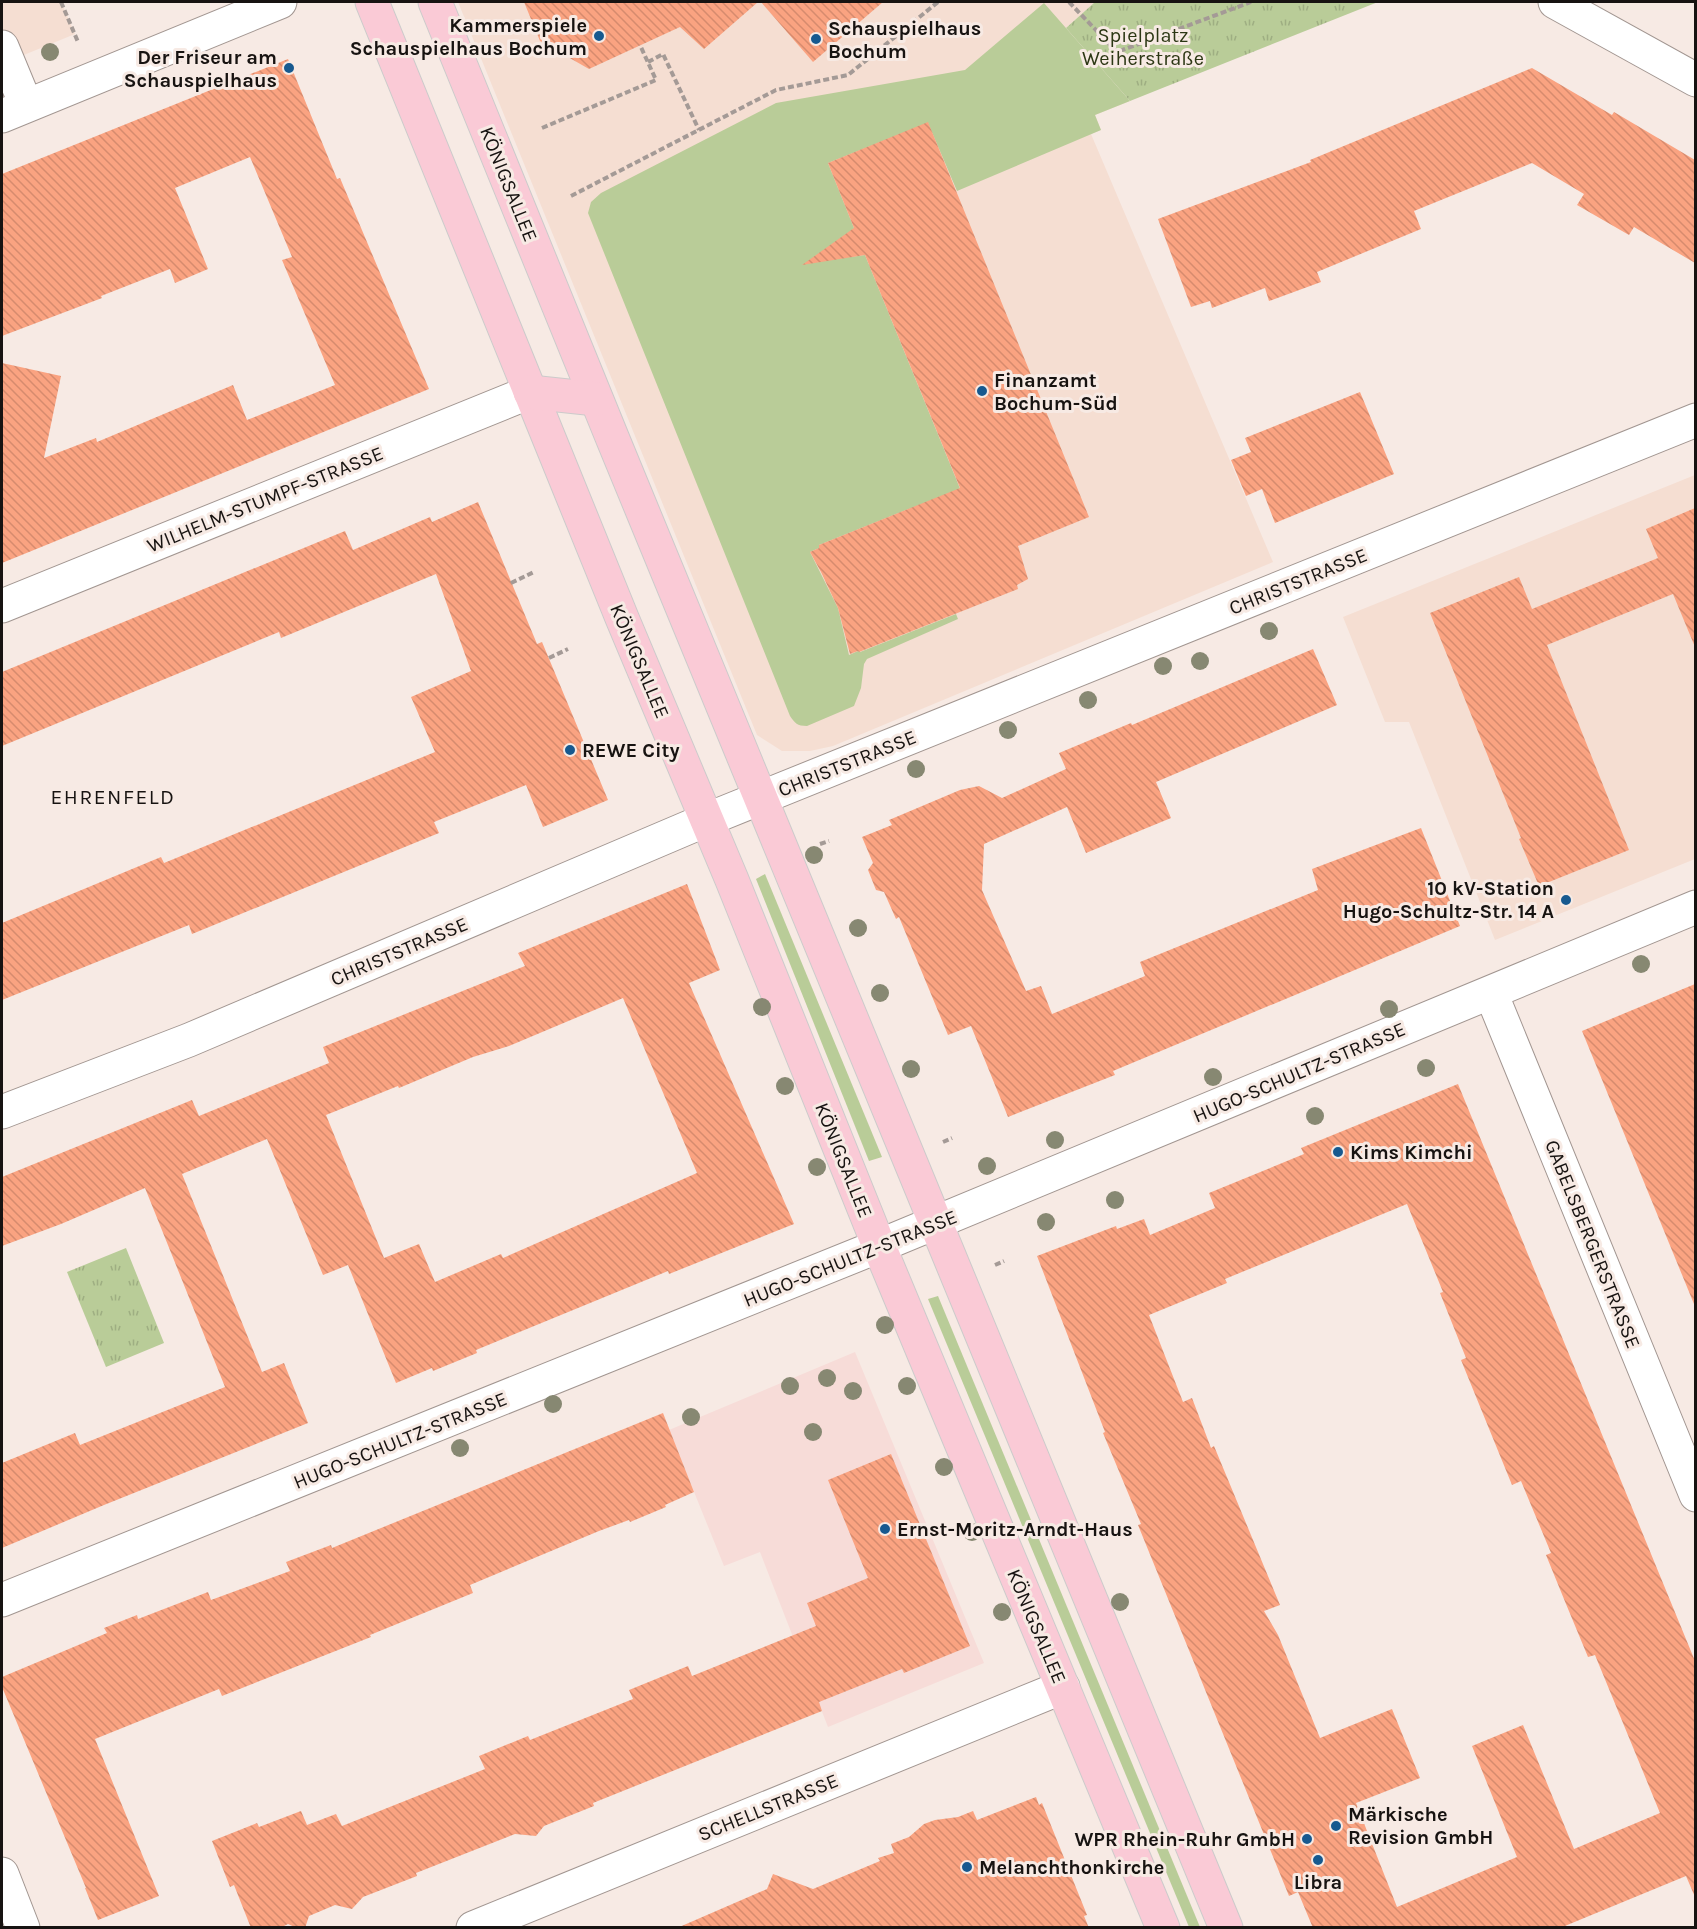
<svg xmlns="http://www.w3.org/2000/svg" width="1697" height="1929" viewBox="0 0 1697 1929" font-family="Karla,sans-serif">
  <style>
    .commercial { fill: #f5ded2 }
    .education { fill: #f7dcd8 }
    .grass { fill: #b9cc98 }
    .park { fill: url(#park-tufts) }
    .building { fill: url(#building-back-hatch); fill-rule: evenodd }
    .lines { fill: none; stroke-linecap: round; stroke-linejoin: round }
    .minor-casing { stroke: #a29691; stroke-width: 35 }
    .major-casing { stroke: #cccbcb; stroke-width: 35 }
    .path { stroke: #a49a96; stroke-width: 4; stroke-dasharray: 6 3; stroke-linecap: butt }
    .minor { stroke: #fff; stroke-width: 33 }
    .major { stroke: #facad6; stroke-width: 33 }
    .tree { fill: #878872 }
    .poi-dot { fill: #17598f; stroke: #f7eae4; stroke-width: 2 }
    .labels { text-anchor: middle; stroke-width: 6; stroke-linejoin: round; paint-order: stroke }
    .poi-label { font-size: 20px; font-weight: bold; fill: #171311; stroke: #f7eae4; text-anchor: start }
    .park-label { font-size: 20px; fill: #2c3714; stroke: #f7eae4 }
    .street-label { font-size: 20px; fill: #171311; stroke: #f7eae4 }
    .neighbourhood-label { font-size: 21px; letter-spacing: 1.5px; fill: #171311; stroke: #f7eae4 }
  </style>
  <defs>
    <pattern id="park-tufts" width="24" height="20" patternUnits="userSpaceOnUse" patternTransform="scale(1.5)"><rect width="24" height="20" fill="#b9cc98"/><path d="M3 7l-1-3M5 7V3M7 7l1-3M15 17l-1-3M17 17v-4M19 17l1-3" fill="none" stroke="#9eae82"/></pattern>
    <pattern id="building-back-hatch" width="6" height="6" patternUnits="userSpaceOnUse" patternTransform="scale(1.5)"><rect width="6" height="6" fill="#faa381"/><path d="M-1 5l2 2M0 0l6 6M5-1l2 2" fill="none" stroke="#d68b6e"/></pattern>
  </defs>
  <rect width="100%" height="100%" fill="#f7eae4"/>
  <g class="commercial">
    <polygon points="2,2 61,2 75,34 2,64"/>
    <polygon points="458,2 1095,2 1066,28 1130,101 1095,115 1101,130 1091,134 1273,562 833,746 810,751 782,751 757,735"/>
    <polygon points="1695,475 1695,859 1495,940 1409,722 1385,722 1343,617"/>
  </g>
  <polygon class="education" points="855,1352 984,1663 828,1727 760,1552 724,1566 669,1430"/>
  <g class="grass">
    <path d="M1044,3L1130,101L1095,115L1101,130L957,191L928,123L828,163L854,228L850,257L865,255L961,491L906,510L819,545V548L810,552L838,608L849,655L858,651L860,652L956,614L958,619L867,659L864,664L861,688L854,706L807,726C797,726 795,723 790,716L588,213L591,202L601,193L776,103L965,70Z"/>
    <polygon points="765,874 882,1157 869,1161 756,879"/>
    <polygon points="938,1296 1200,1927 1189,1927 928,1299"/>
  </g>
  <g class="park">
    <polygon points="1095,2 1378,2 1130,101 1066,28"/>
    <polygon points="126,1248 164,1343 106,1367 67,1272"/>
  </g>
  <g class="building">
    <polygon points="524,2 758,2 704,49 680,27 589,69 540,41"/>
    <polygon points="761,2 883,2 813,62"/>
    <polygon points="288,59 337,179 340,178 429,389 2,563 2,363 61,376 44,458 96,438 97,442 233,385 247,420 335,385 282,260 292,257 250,157 175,188 208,269 175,283 170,269 101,296 102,298 2,336 2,174"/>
    <polygon points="1532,68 1612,115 1614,112 1695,160 1695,263 1634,227 1629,235 1577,205 1584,194 1532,163 1414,211 1421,229 1317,272 1321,282 1269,301 1265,288 1212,308 1210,301 1191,307 1158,219 1311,162 1310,160"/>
    <polygon points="928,122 1089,517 1018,546 1028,579 1017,585 1018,589 859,652 858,651 850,654 838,608 821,572 810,552 819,548 819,545 960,488 865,255 802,265 854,228 828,163"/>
    <polygon points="1360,392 1394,474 1275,523 1262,489 1246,496 1231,460 1251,452 1245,438"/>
    <polygon points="478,502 537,644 542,642 608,800 543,827 526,785 434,822 439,833 192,934 189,925 2,1000 2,923 161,857 164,863 435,752 411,697 471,671 436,574 281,638 279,632 2,746 2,672 345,531 353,550 430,517 432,522"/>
    <polygon points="1695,508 1695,647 1673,594 1547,645 1629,850 1539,886 1519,839 1521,838 1430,613 1519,577 1532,609 1658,558 1646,529"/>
    <polygon points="1313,649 1337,705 1156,782 1171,818 1086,853 1067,807 984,844 982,890 1026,991 1041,986 1052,1014 1145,976 1140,962 1318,890 1312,869 1421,828 1460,926 1113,1071 1115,1075 1008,1117 971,1026 948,1035 899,917 896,919 884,892 876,890 868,870 873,863 862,837 892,825 889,820 960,790 979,786 1002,798 1066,769 1059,753 1131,723 1132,725"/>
    <path d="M687,884L720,970L689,983L794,1224L669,1274L668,1271L476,1350L477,1353L433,1371L432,1368L396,1383L348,1265L323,1275L267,1139L182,1174L262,1372L284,1363L308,1423L104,1505L2,1548V1463L75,1433L80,1445L225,1387L145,1188L61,1224L2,1246V1177L192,1100L199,1116L329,1063L323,1047L525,966L518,953ZM623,998L697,1173L503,1258L501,1254L435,1282L419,1244L384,1258L326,1115L398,1086L399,1088L473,1057L509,1046Z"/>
    <polygon points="1695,984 1695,1304 1694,1304 1582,1031"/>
    <path d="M1458,1084L1695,1661V1897L1686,1876L1560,1928H1313L1298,1892L1289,1896L1138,1525L1141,1524L1103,1433L1105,1432L1037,1256L1116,1226L1117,1229L1144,1219L1150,1235L1215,1208L1209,1193L1304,1154L1301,1148ZM1407,1204L1443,1292L1440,1293L1466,1358L1461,1360L1512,1485L1521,1481L1551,1553L1546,1555L1566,1604L1588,1657L1595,1655L1660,1813L1574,1849L1523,1725L1472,1746L1517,1857L1397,1907L1356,1803L1420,1778L1392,1709L1320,1738L1278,1635L1264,1611L1280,1605L1214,1446L1211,1448L1192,1398L1183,1402L1149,1315L1227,1283L1225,1279Z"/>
    <polygon points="663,1413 694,1492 665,1505 666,1507 630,1522 629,1520 599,1531 470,1585 473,1593 370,1635 371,1637 222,1696 219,1689 95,1739 159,1896 98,1920 85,1888 86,1888 2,1687 2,1677 107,1633 104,1628 137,1615 138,1619 208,1592 211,1600 290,1571 286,1562 331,1545 332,1548"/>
    <polygon points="891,1454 970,1646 904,1673 902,1669 819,1702 822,1711 593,1803 594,1806 544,1826 536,1836 515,1834 416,1873 417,1876 363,1897 352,1909 335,1905 309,1916 305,1928 297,1928 288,1924 280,1928 251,1928 234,1885 230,1887 212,1841 257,1823 259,1827 301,1811 307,1825 336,1814 342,1826 485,1769 479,1756 528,1736 530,1740 633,1699 629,1690 688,1666 692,1676 816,1626 807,1603 868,1578 828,1480"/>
    <polygon points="1036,1797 1039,1805 1042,1803 1087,1915 1084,1916 1089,1928 677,1928 767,1889 773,1874 813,1889 880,1861 878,1858 894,1853 891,1844 909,1837 924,1824 935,1820 958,1817 973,1811 977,1820"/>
  </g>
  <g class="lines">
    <defs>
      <g id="minor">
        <polyline points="1555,2 1696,80"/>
        <polyline points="2,47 26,105"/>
        <polyline points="2,116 280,2"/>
        <polyline points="2,606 530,392"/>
        <polyline points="1491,993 1696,1495"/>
        <polyline points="2,1112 189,1040 706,820 1696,420"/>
        <polyline points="2,1600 879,1246 1696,907"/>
        <polyline points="2,1874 23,1928"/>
        <polyline points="473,1928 1063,1687"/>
      </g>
      <g id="major">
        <polyline points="372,2 622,618 732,880 879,1246 1163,1928"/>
        <path d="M435,2C696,645 959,1287 1226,1928"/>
        <polyline points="530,392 596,399"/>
      </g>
    </defs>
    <use href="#minor" class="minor-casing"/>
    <use href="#major" class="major-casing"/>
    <g class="path">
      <polyline points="61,2 78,42"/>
      <polyline points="1069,2 1117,52 1251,2"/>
      <polyline points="648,62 663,54 699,130"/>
      <polyline points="542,128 656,80 640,45"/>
      <polyline points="571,196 776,90 848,75 938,2"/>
      <polyline points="511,583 534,572"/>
      <polyline points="549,658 568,649"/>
      <polyline points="820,844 829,841"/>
      <polyline points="943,1142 952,1138"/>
      <polyline points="995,1265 1004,1261"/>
    </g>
    <use href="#minor" class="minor"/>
    <use href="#major" class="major"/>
  </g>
  <g class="tree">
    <circle cx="50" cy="52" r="9"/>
    <circle cx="1269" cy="631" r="9"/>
    <circle cx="1200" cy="661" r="9"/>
    <circle cx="1163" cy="666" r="9"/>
    <circle cx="1088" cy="700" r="9"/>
    <circle cx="1008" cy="730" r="9"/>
    <circle cx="916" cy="769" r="9"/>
    <circle cx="814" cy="855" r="9"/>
    <circle cx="858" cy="928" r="9"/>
    <circle cx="1641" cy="964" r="9"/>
    <circle cx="880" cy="993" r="9"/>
    <circle cx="762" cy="1007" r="9"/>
    <circle cx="1389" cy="1009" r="9"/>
    <circle cx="1426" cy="1068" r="9"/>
    <circle cx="911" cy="1069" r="9"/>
    <circle cx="1213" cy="1077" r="9"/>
    <circle cx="785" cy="1086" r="9"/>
    <circle cx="1315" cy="1116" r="9"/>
    <circle cx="1055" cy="1140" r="9"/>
    <circle cx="987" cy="1166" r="9"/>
    <circle cx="817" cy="1167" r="9"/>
    <circle cx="1115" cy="1200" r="9"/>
    <circle cx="1046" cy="1222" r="9"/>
    <circle cx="885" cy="1325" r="9"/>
    <circle cx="827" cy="1378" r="9"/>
    <circle cx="790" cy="1386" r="9"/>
    <circle cx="907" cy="1386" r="9"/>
    <circle cx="853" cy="1391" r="9"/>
    <circle cx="553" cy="1404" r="9"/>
    <circle cx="691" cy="1417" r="9"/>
    <circle cx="813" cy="1432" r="9"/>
    <circle cx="460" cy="1448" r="9"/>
    <circle cx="944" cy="1467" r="9"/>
    <circle cx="972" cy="1532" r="9"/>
    <circle cx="1120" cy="1602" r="9"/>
    <circle cx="1002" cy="1612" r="9"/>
  </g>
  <g class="poi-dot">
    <circle cx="599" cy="36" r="6"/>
    <circle cx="816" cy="39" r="6"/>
    <circle cx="289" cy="68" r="6"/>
    <circle cx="982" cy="391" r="6"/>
    <circle cx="570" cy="750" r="6"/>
    <circle cx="1566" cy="900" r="6"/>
    <circle cx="1338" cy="1152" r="6"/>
    <circle cx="885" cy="1529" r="6"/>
    <circle cx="1336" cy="1826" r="6"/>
    <circle cx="1307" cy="1839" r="6"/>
    <circle cx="1318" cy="1860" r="6"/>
    <circle cx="967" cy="1867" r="6"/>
  </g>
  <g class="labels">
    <g class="poi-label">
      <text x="587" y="32" text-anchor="end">Kammerspiele<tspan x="587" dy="23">Schauspielhaus Bochum</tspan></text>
      <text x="828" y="35">Schauspielhaus<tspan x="828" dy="23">Bochum</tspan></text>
      <text x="277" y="64" text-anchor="end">Der Friseur am<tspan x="277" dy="23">Schauspielhaus</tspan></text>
      <text x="994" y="387">Finanzamt<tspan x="994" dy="23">Bochum-Süd</tspan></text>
      <text x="582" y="757">REWE City</text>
      <text x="1554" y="895" text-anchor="end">10 kV-Station<tspan x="1554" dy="23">Hugo-Schultz-Str. 14 A</tspan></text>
      <text x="1350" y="1159">Kims Kimchi</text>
      <text x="897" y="1536">Ernst-Moritz-Arndt-Haus</text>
      <text x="1348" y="1821">Märkische<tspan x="1348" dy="23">Revision GmbH</tspan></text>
      <text x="1295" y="1846" text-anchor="end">WPR Rhein-Ruhr GmbH</text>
      <text x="979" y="1874">Melanchthonkirche</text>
      <text x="1318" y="1889" text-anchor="middle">Libra</text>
    </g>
    <g class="park-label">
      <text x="1143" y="42">Spielplatz<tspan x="1143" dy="23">Weiherstraße</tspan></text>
    </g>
    <g class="street-label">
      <text transform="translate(509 184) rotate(68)" y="7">KÖNIGSALLEE</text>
      <text transform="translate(265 499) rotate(-22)" y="7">WILHELM-STUMPF-STRASSE</text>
      <text transform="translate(1298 581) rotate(-22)" y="7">CHRISTSTRASSE</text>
      <text transform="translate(640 661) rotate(67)" y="7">KÖNIGSALLEE</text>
      <text transform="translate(847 763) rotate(-22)" y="7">CHRISTSTRASSE</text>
      <text transform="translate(399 951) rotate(-23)" y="7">CHRISTSTRASSE</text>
      <text transform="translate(1299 1072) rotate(-23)" y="7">HUGO-SCHULTZ-STRASSE</text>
      <text transform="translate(844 1160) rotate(68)" y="7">KÖNIGSALLEE</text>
      <text transform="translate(1593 1244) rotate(68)" y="7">GABELSBERGERSTRASSE</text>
      <text transform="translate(850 1258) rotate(-22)" y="7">HUGO-SCHULTZ-STRASSE</text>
      <text transform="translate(400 1440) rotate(-22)" y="7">HUGO-SCHULTZ-STRASSE</text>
      <text transform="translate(1037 1626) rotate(67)" y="7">KÖNIGSALLEE</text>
      <text transform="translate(768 1807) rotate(-22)" y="7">SCHELLSTRASSE</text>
    </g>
    <g class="neighbourhood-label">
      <text x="113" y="804">EHRENFELD</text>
    </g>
  </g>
  <rect width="1697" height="1929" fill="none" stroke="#171311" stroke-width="6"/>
</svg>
